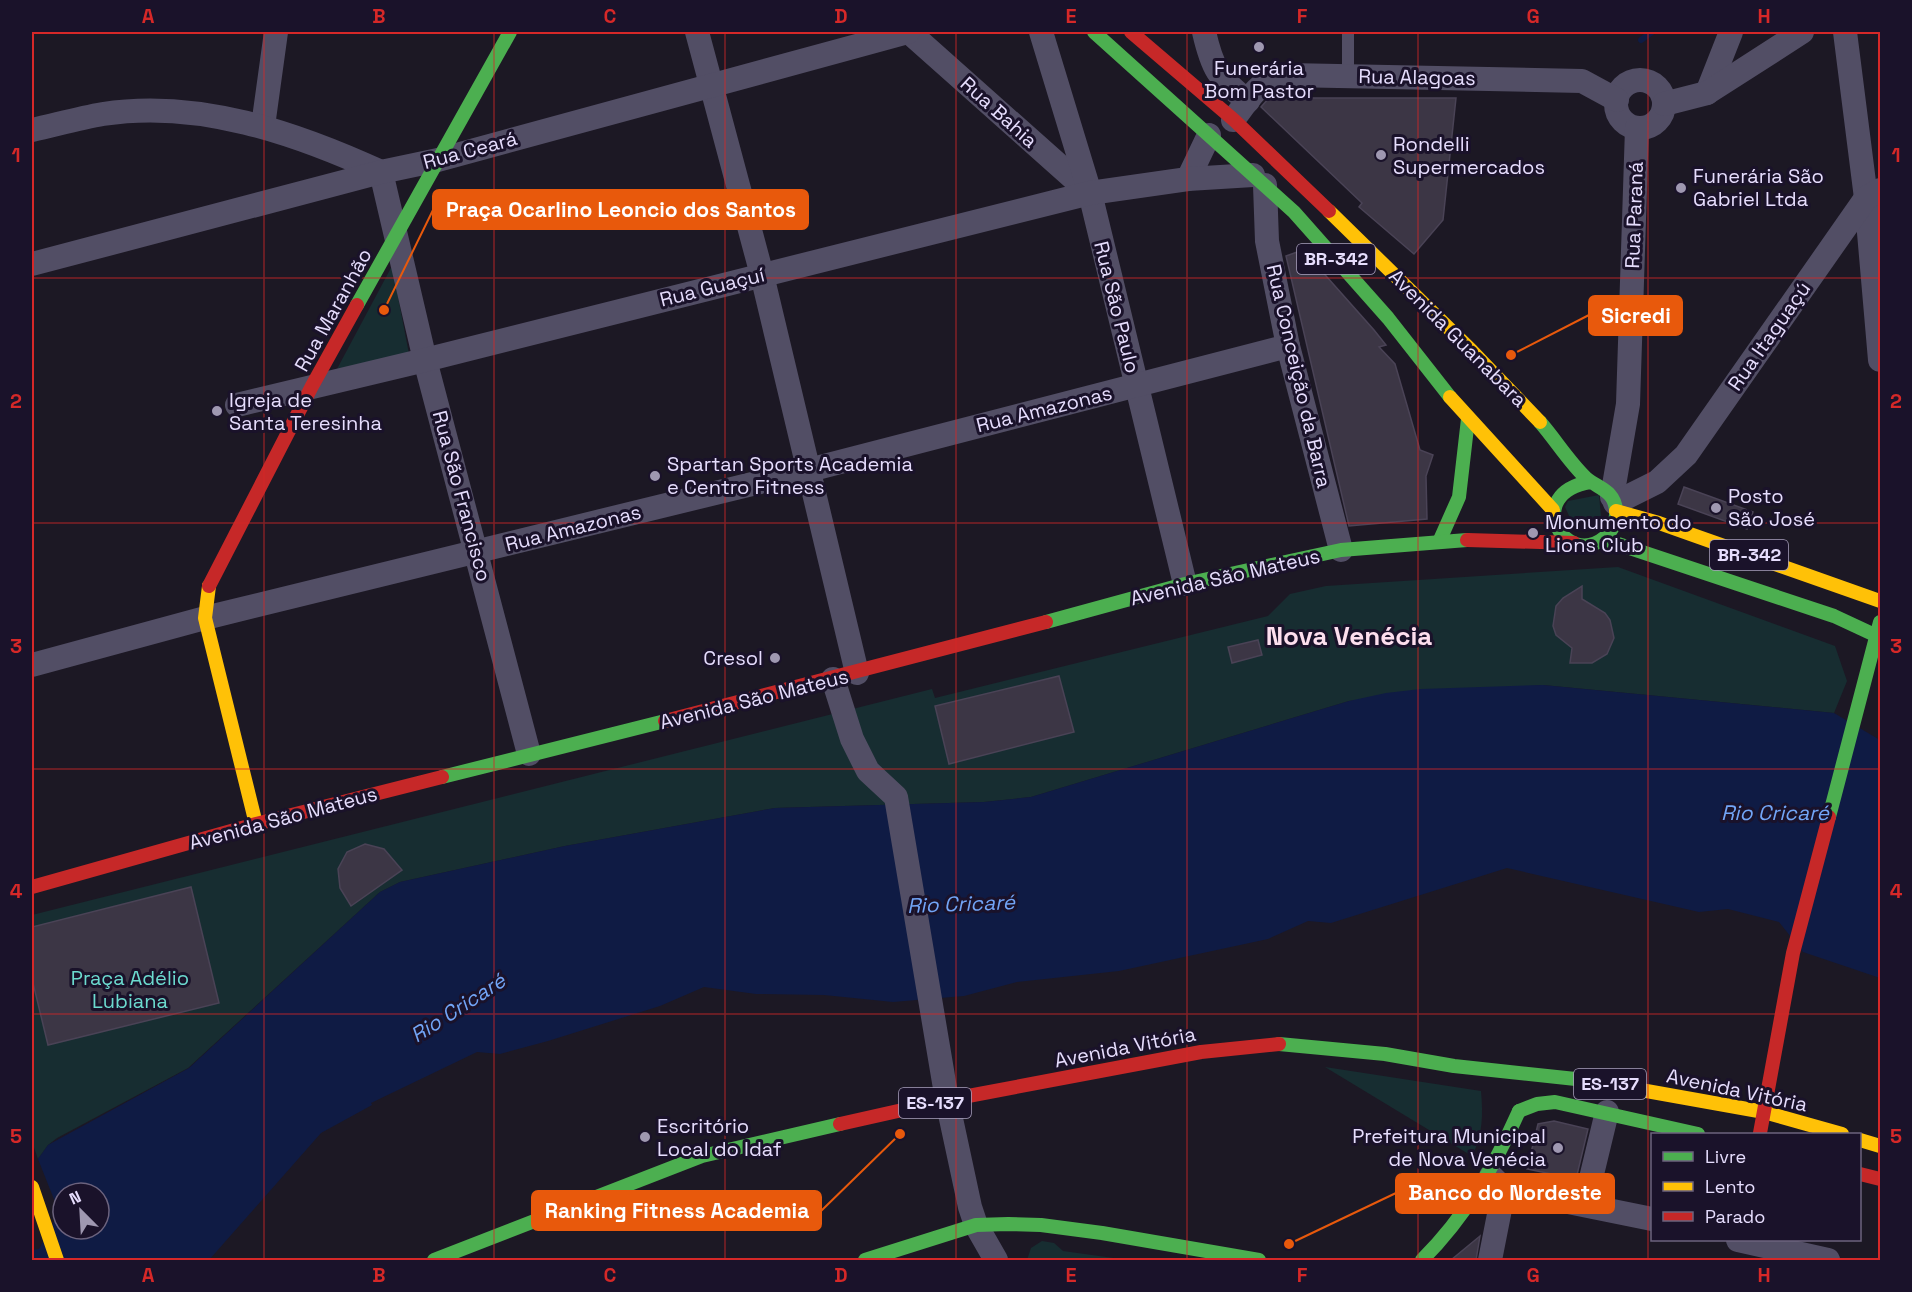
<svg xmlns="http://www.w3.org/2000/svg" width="1912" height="1292" viewBox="0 0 1912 1292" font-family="'Space Grotesk',sans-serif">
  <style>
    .green { fill: #172d31 }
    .water { fill: #0f1b44; fill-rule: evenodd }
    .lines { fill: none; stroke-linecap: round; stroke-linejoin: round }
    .stream { stroke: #0f1b44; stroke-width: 6 }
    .building { fill: #3c3645; stroke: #4a4356; stroke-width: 1.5 }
    .lane { stroke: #524e65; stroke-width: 12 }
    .street { stroke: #524e65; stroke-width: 24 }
    .fast { stroke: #4caf50; stroke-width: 14 }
    .slow { stroke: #ffc107; stroke-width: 14 }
    .jam { stroke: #c62828; stroke-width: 14 }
    .grid { fill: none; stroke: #d62828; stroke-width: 1.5; stroke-opacity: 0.55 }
    .poi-dot { fill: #9f98b1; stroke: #1a122a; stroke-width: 2 }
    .labels { text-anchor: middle; stroke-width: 6; stroke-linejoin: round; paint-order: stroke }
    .shield { fill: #1a122a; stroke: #a9a0be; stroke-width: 1.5 }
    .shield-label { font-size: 18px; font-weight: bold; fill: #e6ddfd }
    .poi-label { font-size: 20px; fill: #e6ddfd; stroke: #1a122a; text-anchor: start }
    .street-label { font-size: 20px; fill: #e6ddfd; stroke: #1a122a }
    .park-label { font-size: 20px; fill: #6cdacf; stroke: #1a122a }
    .water-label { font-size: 21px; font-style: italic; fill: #72a5f7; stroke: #1a122a }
    .district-label { font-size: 26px; font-weight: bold; fill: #fddfee; stroke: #1a122a }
    .leader { fill: none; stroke: #e8590c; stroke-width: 2 }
    .callout-dot { fill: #e8590c; stroke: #1a122a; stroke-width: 2 }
    .callout { fill: #e8590c; stroke: #e8590c; stroke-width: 2 }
    .callout-label { font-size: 21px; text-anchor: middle; font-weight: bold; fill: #fff }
    .neatline { fill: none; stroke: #d62828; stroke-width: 2 }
    .grid-label { font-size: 20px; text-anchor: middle; font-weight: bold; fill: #d62828 }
  </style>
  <rect width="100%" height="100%" fill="#1c1824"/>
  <g class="green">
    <polygon points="392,266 409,354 337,369"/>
    <polygon points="1599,495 1602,526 1576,531 1565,507 1568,501"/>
    <polygon points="1618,567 1835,646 1847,681 1834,713 1543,685 1349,701 1031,797 984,802 775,808 565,846 400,882 380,892 188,1068 57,1138 48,1145 38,1159 32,1142 32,915 932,689 935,698 1268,616 1290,594 1326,586"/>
    <path d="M1325,1067L1481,1091C1483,1114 1483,1135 1472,1156Z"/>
    <polygon points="1042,1241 1054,1243 1063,1251 1128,1260 1027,1260 1031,1248"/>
  </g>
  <path class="water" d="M1543,685L1834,713L1880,740V978L1803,952L1779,922L1728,909L1699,912L1507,868L1331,923L1308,921L1268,939L1119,971L1017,982L964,996L893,1002L824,995L756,994L704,987L660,1006L548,1041L500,1054L477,1052L371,1103L372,1105L321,1133L209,1260H32V1250L39,1249L59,1212L38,1159L48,1145L189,1068L380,892L400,882L565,846L775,808L984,802L1031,797L1349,701L1386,693L1421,689ZM63,1193H99V1229H63Z"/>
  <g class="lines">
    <polyline class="stream" points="1641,40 1652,32"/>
  </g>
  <g class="building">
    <polygon points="1269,98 1456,98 1443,220 1414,254 1359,207 1362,203 1261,107"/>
    <polygon points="1303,250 1374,330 1386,345 1379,347 1395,364 1420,450 1433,455 1426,476 1427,519 1349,526 1286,256"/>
    <polygon points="1684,487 1753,512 1747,529 1678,504"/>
    <polygon points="1582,586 1582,599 1605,613 1610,620 1614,638 1607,654 1592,663 1570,663 1572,648 1556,635 1553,626 1556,606 1563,598"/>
    <polygon points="1258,640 1262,655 1232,663 1228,647"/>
    <polygon points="1059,676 1074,732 949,764 935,706"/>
    <polygon points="365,844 384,849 402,870 351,906 340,888 338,869 347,852"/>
    <polygon points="191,887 219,1003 48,1045 32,979 32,927"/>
    <polygon points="1554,1121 1588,1129 1576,1179 1527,1169 1538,1124"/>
    <polygon points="1480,1236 1476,1260 1451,1260"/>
  </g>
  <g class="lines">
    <polyline class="lane" points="1348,32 1348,75"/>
    <g class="street">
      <polyline points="697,32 762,275 857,673"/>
      <polyline points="909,32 1090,193"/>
      <polyline points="1041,32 1090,193 1185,584"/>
      <path d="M1204,32C1212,67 1218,79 1248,101"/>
      <polyline points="1845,32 1866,198 1880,360"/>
      <circle cx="1640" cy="104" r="24"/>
      <polyline points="1707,93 1731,32"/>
      <polyline points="1664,104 1707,93 1802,32"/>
      <path d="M1233,120C1252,96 1256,81 1288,75L1582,81L1617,100"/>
      <polyline points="263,126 276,32"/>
      <path d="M32,130C55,125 79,118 103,114C198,99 296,133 381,172L425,360L529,754"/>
      <polyline points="1188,179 1209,135"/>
      <polyline points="1265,185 1267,241 1288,346 1341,550"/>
      <polyline points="32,264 381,172 438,160 908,32"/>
      <polyline points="237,405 425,360 1090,193 1188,179 1253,175"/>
      <polyline points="1612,497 1628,404 1637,128"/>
      <polyline points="1615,503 1657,482 1686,455 1866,198 1880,190"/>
      <polyline points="32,665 205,618 809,470 1288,346"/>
      <polyline points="833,679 852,739 868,771 896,797 947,1100 970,1207 976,1225 996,1260"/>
      <polyline points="1491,1176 1504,1189 1652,1219"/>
      <polyline points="1585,1203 1607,1112"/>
      <polyline points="1738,1240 1828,1260"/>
      <polyline points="1490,1260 1504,1189"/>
    </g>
    <g class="fast">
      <polyline points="1094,32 1294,212 1388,318 1450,397"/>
      <polyline points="357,305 510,32"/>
      <path d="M1540,422C1555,439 1569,462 1586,478C1599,489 1614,490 1616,510C1617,521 1612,531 1604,538C1565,569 1522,494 1590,482"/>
      <polyline points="1603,539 1834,616 1877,636"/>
      <polyline points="1439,542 1459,497 1468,419"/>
      <polyline points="1046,622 1185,584 1341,550 1467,540"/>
      <polyline points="442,777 665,721"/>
      <polyline points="1829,817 1880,622"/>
      <polyline points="1279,1044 1385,1054 1454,1066 1585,1080"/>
      <polyline points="1519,1111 1537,1104 1555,1102 1698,1134"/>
      <polyline points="434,1260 702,1156 840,1124"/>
      <polyline points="865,1260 976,1225 1008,1224 1041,1225 1102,1233 1259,1260"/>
      <path d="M1422,1260C1466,1216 1494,1167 1519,1111"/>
    </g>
    <g class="slow">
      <polyline points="1329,211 1472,351 1540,422"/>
      <polyline points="1450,397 1553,510"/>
      <polyline points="1616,511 1659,523 1880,601"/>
      <polyline points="209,586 205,618 256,824"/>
      <polyline points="1585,1080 1764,1112 1842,1134"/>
      <polyline points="1860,1140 1880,1146"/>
      <polyline points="32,1187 57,1260"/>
    </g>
    <g class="jam">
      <polyline points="1131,32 1234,120 1329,211"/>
      <polyline points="1467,540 1574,543"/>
      <polyline points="209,586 312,386 357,305"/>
      <polyline points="665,721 1046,622"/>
      <polyline points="32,887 256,824 442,777"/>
      <polyline points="840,1124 947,1100 1201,1052 1279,1044"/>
      <polyline points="1760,1133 1793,953 1829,817"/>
      <polyline points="1860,1174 1880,1179"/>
    </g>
  </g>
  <path class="grid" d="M264,32V1260M494,32V1260M725,32V1260M956,32V1260M1187,32V1260M1418,32V1260M1648,32V1260M32,278H1880M32,523H1880M32,769H1880M32,1014H1880"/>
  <g class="poi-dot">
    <circle cx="1259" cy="47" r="6"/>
    <circle cx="1381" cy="155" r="6"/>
    <circle cx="1681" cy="188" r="6"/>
    <circle cx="217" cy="411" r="6"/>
    <circle cx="655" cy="476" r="6"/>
    <circle cx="1716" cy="508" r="6"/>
    <circle cx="1533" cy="533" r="6"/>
    <circle cx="775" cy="658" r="6"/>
    <circle cx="645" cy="1137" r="6"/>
    <circle cx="1558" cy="1148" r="6"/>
  </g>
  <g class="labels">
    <g class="shield">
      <rect x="1297" y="244" width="78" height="30" rx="4.5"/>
      <rect x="1710" y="540" width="78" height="30" rx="4.5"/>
      <rect x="1574" y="1069" width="72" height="30" rx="4.5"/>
      <rect x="899" y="1088" width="72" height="30" rx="4.5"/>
    </g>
    <g class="shield-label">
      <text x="1336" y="265">BR-342</text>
      <text x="1749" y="561">BR-342</text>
      <text x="1610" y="1090">ES-137</text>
      <text x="935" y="1109">ES-137</text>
    </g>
    <g class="poi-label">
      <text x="1259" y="75" text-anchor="middle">Funerária<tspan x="1259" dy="23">Bom Pastor</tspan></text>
      <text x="1393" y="151">Rondelli<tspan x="1393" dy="23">Supermercados</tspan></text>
      <text x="1693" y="183">Funerária São<tspan x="1693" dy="23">Gabriel Ltda</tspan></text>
      <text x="229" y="407">Igreja de<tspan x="229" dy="23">Santa Teresinha</tspan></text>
      <text x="667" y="471">Spartan Sports Academia<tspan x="667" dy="23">e Centro Fitness</tspan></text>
      <text x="1728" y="503">Posto<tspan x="1728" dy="23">São José</tspan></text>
      <text x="1545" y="529">Monumento do<tspan x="1545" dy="23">Lions Club</tspan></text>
      <text x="763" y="665" text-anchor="end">Cresol</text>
      <text x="657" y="1133">Escritório<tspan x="657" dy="23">Local do Idaf</tspan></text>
      <text x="1546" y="1143" text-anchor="end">Prefeitura Municipal<tspan x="1546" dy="23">de Nova Venécia</tspan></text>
    </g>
    <g class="street-label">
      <text transform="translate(1417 77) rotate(1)" y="7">Rua Alagoas</text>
      <text transform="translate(999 112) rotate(42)" y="7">Rua Bahia</text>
      <text transform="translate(470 150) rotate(-15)" y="7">Rua Ceará</text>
      <text transform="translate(1634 215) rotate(-88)" y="7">Rua Paraná</text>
      <text transform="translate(712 287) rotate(-14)" y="7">Rua Guaçuí</text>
      <text transform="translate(1117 307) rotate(76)" y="7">Rua São Paulo</text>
      <text transform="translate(333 310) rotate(-61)" y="7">Rua Maranhão</text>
      <text transform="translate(1769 336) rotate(-55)" y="7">Rua Itaguaçú</text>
      <text transform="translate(1458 338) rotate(45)" y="7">Avenida Guanabara</text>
      <text transform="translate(1299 376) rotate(77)" y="7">Rua Conceição da Barra</text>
      <text transform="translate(1044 409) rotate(-14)" y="7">Rua Amazonas</text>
      <text transform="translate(462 496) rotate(75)" y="7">Rua São Francisco</text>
      <text transform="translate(573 528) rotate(-14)" y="7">Rua Amazonas</text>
      <text transform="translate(1225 577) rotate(-13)" y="7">Avenida São Mateus</text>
      <text transform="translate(754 699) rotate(-14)" y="7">Avenida São Mateus</text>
      <text transform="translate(283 818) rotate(-15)" y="7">Avenida São Mateus</text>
      <text transform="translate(1125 1047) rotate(-11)" y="7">Avenida Vitória</text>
      <text transform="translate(1737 1090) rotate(12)" y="7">Avenida Vitória</text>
    </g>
    <g class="park-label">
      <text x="130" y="985">Praça Adélio<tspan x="130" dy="23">Lubiana</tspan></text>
    </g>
    <g class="water-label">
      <text x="1775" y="820">Rio Cricaré</text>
      <text transform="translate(961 904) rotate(-2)" y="7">Rio Cricaré</text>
      <text transform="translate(458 1008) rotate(-33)" y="7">Rio Cricaré</text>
    </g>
    <g class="district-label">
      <text x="1349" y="645">Nova Venécia</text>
    </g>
  </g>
  <path class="leader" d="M384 310L433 210M1511 355L1589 315M1289 1244L1396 1193M900 1134L821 1211"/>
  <g class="callout-dot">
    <circle cx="384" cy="310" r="6"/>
    <circle cx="1511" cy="355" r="6"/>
    <circle cx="1289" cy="1244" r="6"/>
    <circle cx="900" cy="1134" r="6"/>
  </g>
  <g class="callout">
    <rect x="433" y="190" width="375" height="39" rx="6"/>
    <rect x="1589" y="296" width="93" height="39" rx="6"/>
    <rect x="1396" y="1174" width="218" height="39" rx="6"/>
    <rect x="532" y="1191" width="289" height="39" rx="6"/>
  </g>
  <g class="callout-label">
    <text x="621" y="217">Praça Ocarlino Leoncio dos Santos</text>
    <text x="1636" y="323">Sicredi</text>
    <text x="1505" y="1200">Banco do Nordeste</text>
    <text x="677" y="1218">Ranking Fitness Academia</text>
  </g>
  <rect width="1912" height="1292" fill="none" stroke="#1a122a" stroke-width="66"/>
  <rect x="1651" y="1133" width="210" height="108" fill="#1a122a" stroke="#6c637e" stroke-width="1.5"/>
  <rect x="1663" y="1152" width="30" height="9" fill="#4caf50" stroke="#6c637e" stroke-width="1.5"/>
  <text x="1705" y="1163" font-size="18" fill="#e6ddfd">Livre</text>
  <rect x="1663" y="1182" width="30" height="9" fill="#ffc107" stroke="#6c637e" stroke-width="1.5"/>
  <text x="1705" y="1193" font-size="18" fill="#e6ddfd">Lento</text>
  <rect x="1663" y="1212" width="30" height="9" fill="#c62828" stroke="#6c637e" stroke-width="1.5"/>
  <text x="1705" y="1223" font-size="18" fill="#e6ddfd">Parado</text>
  <g transform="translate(81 1211) rotate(336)"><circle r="28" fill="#1a122a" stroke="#6c637e" stroke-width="1.5"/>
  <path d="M0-4.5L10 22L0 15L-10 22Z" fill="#9f98b1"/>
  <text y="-9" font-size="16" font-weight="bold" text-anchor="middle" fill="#e6ddfd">N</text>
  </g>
  <rect x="33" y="33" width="1846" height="1226" class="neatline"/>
  <g class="grid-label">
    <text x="148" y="23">A</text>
    <text x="379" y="23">B</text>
    <text x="610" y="23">C</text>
    <text x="841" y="23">D</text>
    <text x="1071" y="23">E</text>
    <text x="1302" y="23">F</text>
    <text x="1533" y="23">G</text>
    <text x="1764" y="23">H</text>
    <text x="16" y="162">1</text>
    <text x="1896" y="162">1</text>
    <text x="16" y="408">2</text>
    <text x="1896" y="408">2</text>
    <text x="16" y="653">3</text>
    <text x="1896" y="653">3</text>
    <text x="16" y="898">4</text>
    <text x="1896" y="898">4</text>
    <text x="16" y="1143">5</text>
    <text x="1896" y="1143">5</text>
    <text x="148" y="1282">A</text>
    <text x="379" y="1282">B</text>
    <text x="610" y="1282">C</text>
    <text x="841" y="1282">D</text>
    <text x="1071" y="1282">E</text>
    <text x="1302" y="1282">F</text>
    <text x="1533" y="1282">G</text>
    <text x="1764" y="1282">H</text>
  </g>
</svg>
